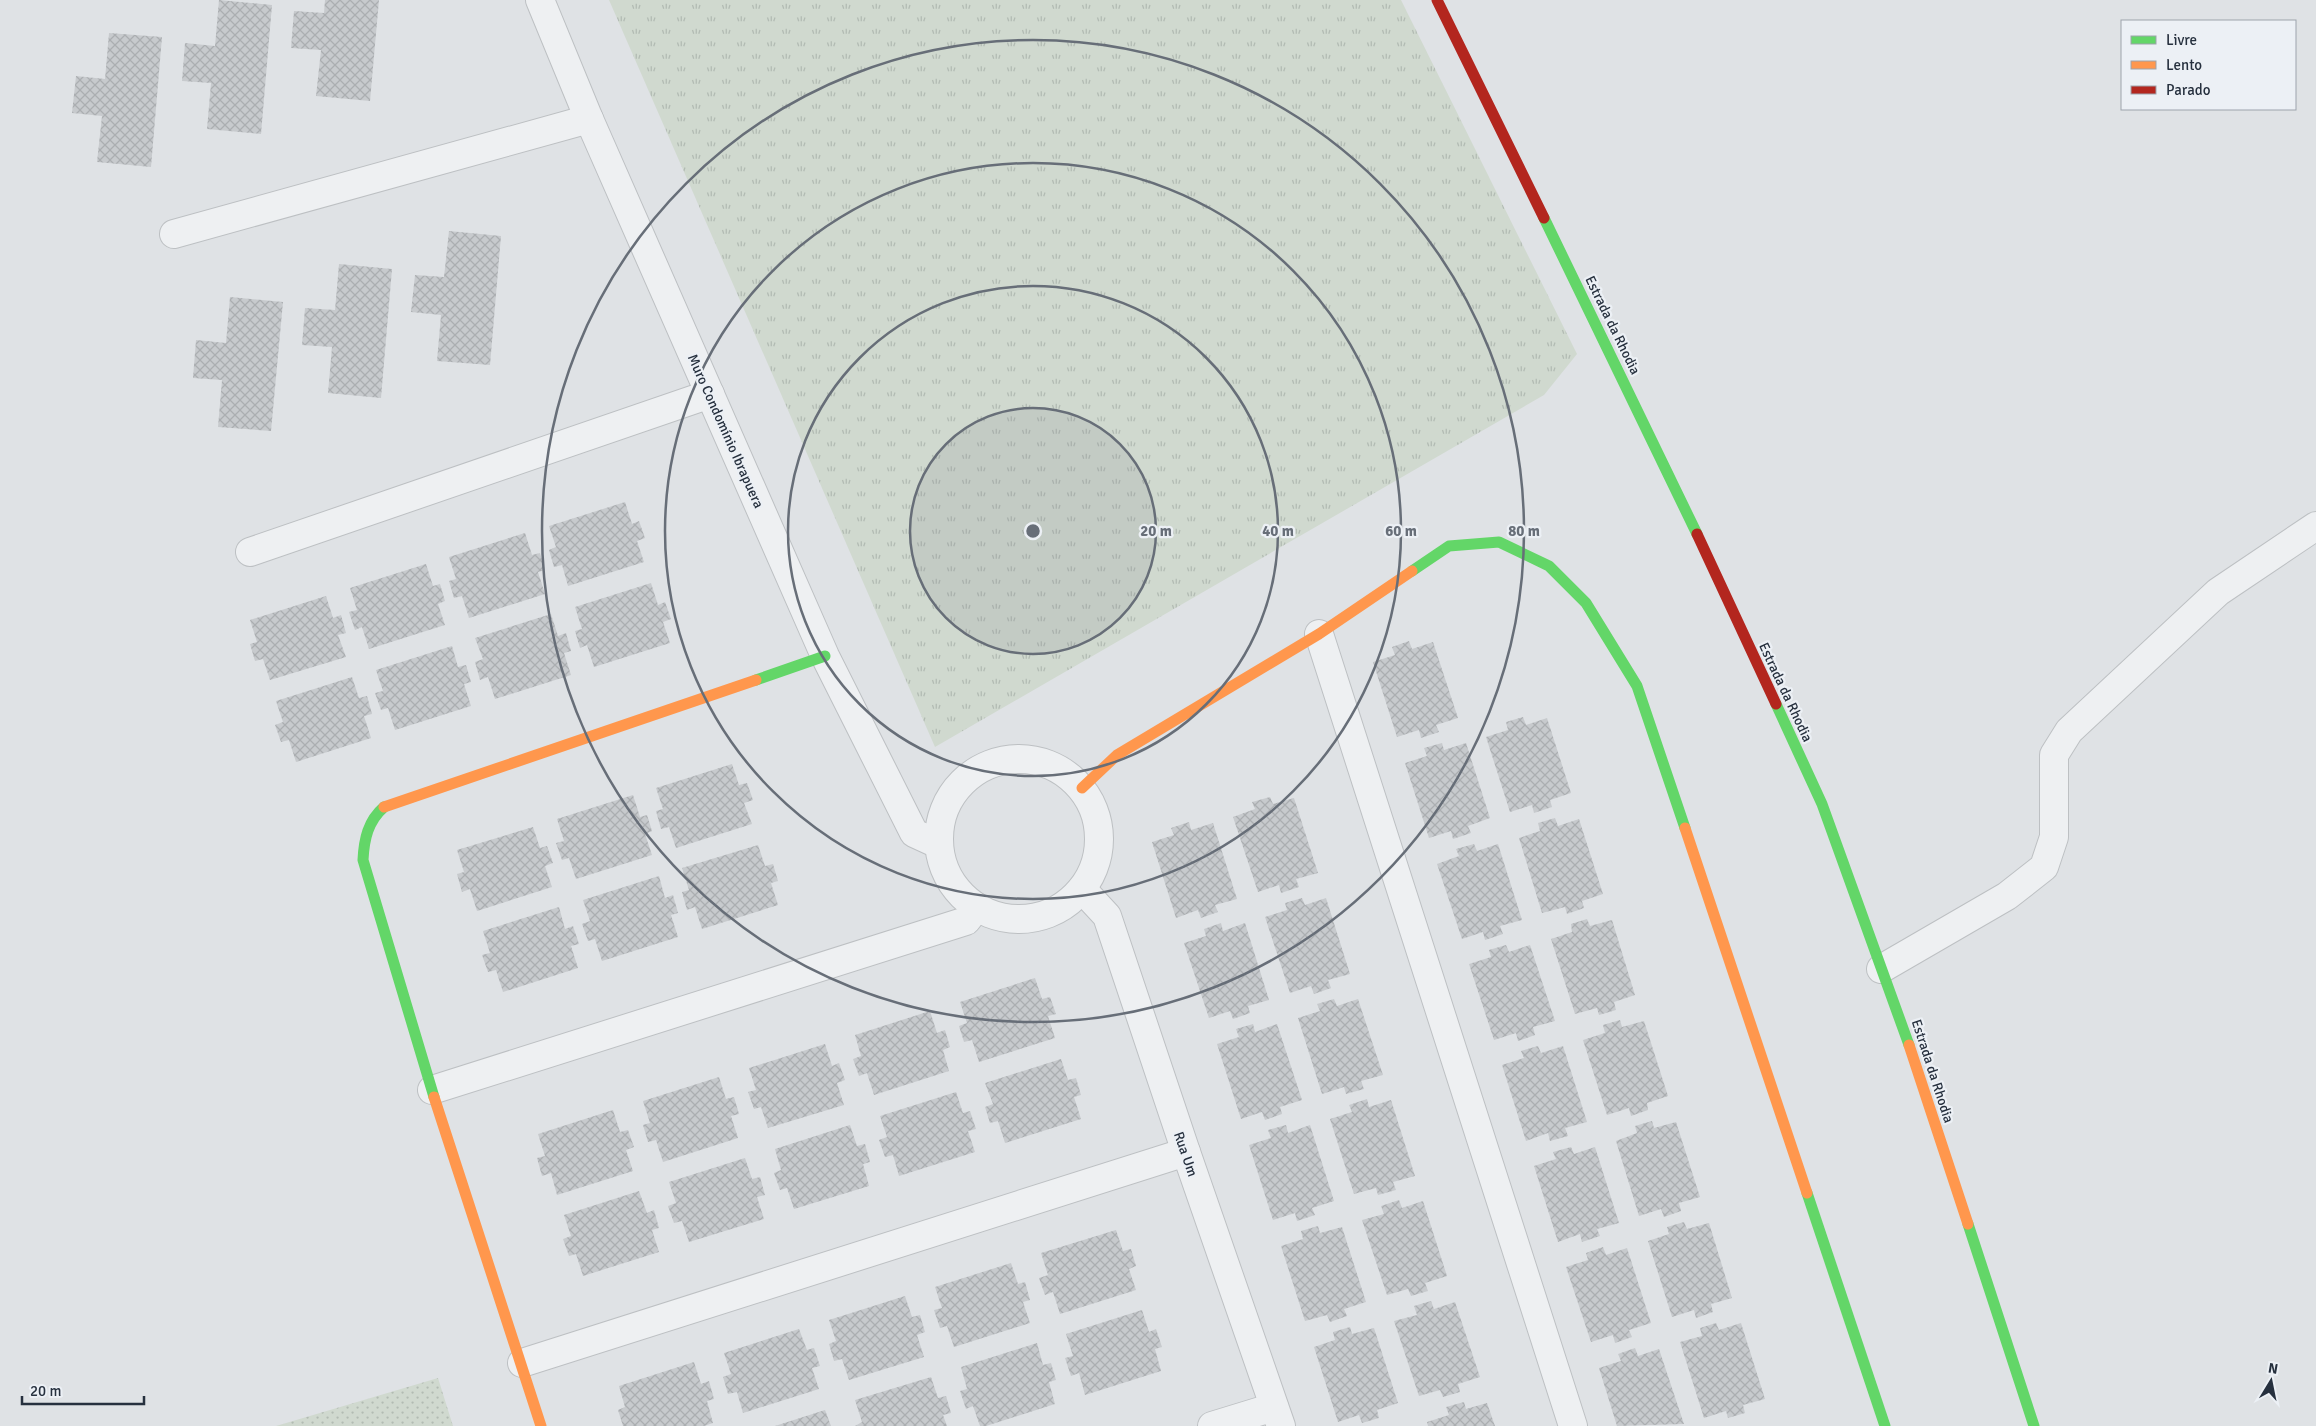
<svg xmlns="http://www.w3.org/2000/svg" width="2316" height="1426" viewBox="0 0 2316 1426" font-family="Signika,sans-serif">
  <style>
    .grass { fill: url(#grass-tufts) }
    .park { fill: url(#park-dots) }
    .building { fill: url(#building-cross-hatch) }
    .lines { fill: none; stroke-linecap: round; stroke-linejoin: round }
    .street-casing { stroke: #bdc0c3; stroke-width: 30 }
    .street { stroke: #eef0f2; stroke-width: 28 }
    .fast { stroke: #63d668; stroke-width: 11 }
    .slow { stroke: #ff974d; stroke-width: 11 }
    .jam { stroke: #b3261e; stroke-width: 11 }
    .ring { fill: none; stroke: #676e78; stroke-width: 2.5 }
    .labels { text-anchor: middle; stroke-width: 4.5; stroke-linejoin: round; paint-order: stroke }
    .street-label { font-size: 14px; fill: #26303e; stroke: #ecf0f5 }
    .centre { fill: #676e78; stroke: #ecf0f5; stroke-width: 2.5 }
    .ring-label { font-size: 15px; text-anchor: middle; font-weight: bold; fill: #676e78; stroke: #ecf0f5; stroke-width: 4.5; stroke-linejoin: round; paint-order: stroke }
  </style>
  <defs>
    <pattern id="grass-tufts" width="24" height="20" patternUnits="userSpaceOnUse" patternTransform="scale(1.25)"><rect width="24" height="20" fill="#d0d9cf"/><path d="M3 7l-1-3M5 7V3M7 7l1-3M15 17l-1-3M17 17v-4M19 17l1-3" fill="none" stroke="#b2bbb3"/></pattern>
    <pattern id="park-dots" width="8" height="8" patternUnits="userSpaceOnUse" patternTransform="scale(1.25)"><rect width="8" height="8" fill="#d0d9cf"/><path d="M2 2h.1M6 6h.1" fill="none" stroke="#b2bbb3" stroke-width="1.8" stroke-linecap="round"/></pattern>
    <pattern id="building-cross-hatch" width="8" height="8" patternUnits="userSpaceOnUse" patternTransform="scale(1.25)"><rect width="8" height="8" fill="#c7cacd"/><path d="M0 0l8 8M0 8l8-8" fill="none" stroke="#abaeb1"/></pattern>
  </defs>
  <rect width="100%" height="100%" fill="#dfe2e5"/>
  <polygon class="grass" points="609,0 1401,0 1577,354 1544,395 935,747"/>
  <polygon class="park" points="438,1378 453,1426 276,1426"/>
  <g class="building">
    <polygon points="219,0 272,5 261,134 207,129 211,83 182,81 185,43 215,46"/>
    <polygon points="325,0 379,0 370,101 316,96 321,50 291,48 294,11 324,13"/>
    <polygon points="109,33 162,37 151,167 97,162 102,116 72,113 76,76 105,79"/>
    <polygon points="449,231 501,236 490,365 437,361 441,315 411,312 415,275 444,277"/>
    <polygon points="339,264 392,269 381,398 328,393 332,347 302,345 305,308 335,310"/>
    <polygon points="230,297 283,302 271,431 218,427 222,380 193,378 196,340 226,343"/>
    <polygon points="625,502 632,524 639,521 645,538 637,541 644,562 568,586 562,565 554,567 549,550 556,547 549,526"/>
    <polygon points="525,533 532,555 540,553 545,570 538,572 545,594 469,618 462,596 454,598 449,581 456,579 449,557"/>
    <polygon points="426,564 433,586 440,584 445,601 438,604 445,625 369,649 362,627 355,630 349,612 357,610 350,588"/>
    <polygon points="651,583 658,605 665,602 671,619 663,622 670,643 594,667 587,645 580,648 575,631 582,629 575,607"/>
    <polygon points="326,596 333,618 341,615 346,633 338,635 346,657 270,680 263,659 255,661 250,644 257,642 250,620"/>
    <polygon points="551,614 558,636 566,633 571,651 564,653 571,675 495,699 488,677 480,680 475,662 483,659 475,638"/>
    <polygon points="1409,641 1412,649 1433,642 1458,718 1436,725 1439,732 1421,738 1419,730 1397,737 1373,662 1395,655 1392,647"/>
    <polygon points="452,646 458,667 466,665 471,682 464,684 471,706 395,730 388,708 381,710 375,693 383,691 376,670"/>
    <polygon points="352,677 359,698 367,696 372,714 364,716 371,738 296,762 289,740 281,742 275,725 283,722 276,701"/>
    <polygon points="1523,717 1526,725 1547,718 1571,793 1550,800 1552,807 1534,813 1532,805 1510,812 1486,737 1508,730 1506,722"/>
    <polygon points="1442,743 1444,750 1466,743 1490,818 1468,826 1471,833 1453,839 1451,831 1429,838 1405,763 1427,756 1424,748"/>
    <polygon points="732,764 739,785 747,783 753,800 744,803 752,824 676,848 669,827 661,829 656,811 663,809 656,788"/>
    <polygon points="633,795 640,817 647,815 652,831 645,834 652,855 576,879 569,858 562,860 556,843 564,841 557,819"/>
    <polygon points="1270,797 1273,804 1294,798 1318,873 1296,879 1299,887 1281,893 1279,885 1258,892 1233,817 1255,809 1252,802"/>
    <polygon points="1555,818 1558,826 1579,819 1603,894 1582,901 1584,908 1567,914 1565,907 1542,913 1519,838 1540,831 1538,823"/>
    <polygon points="1189,822 1191,830 1213,823 1237,899 1215,905 1218,912 1201,918 1198,910 1176,918 1152,842 1174,835 1171,828"/>
    <polygon points="533,827 540,848 547,846 553,863 545,866 552,887 477,911 470,889 462,892 457,874 464,872 457,850"/>
    <polygon points="1474,844 1477,851 1498,844 1522,920 1500,926 1503,934 1485,940 1483,932 1462,939 1437,864 1459,856 1456,849"/>
    <polygon points="758,845 765,866 773,864 778,881 771,883 778,905 702,929 695,907 687,910 682,892 689,890 682,868"/>
    <polygon points="659,876 665,898 673,895 678,913 671,915 678,937 602,961 595,939 588,941 582,924 590,921 583,900"/>
    <polygon points="1302,898 1305,905 1326,898 1350,974 1328,980 1331,988 1314,994 1311,986 1290,993 1265,917 1287,910 1285,903"/>
    <polygon points="559,907 565,929 573,926 579,944 571,946 578,968 503,992 496,970 488,972 482,955 490,953 483,931"/>
    <polygon points="1587,919 1590,926 1612,920 1635,995 1614,1002 1616,1010 1599,1015 1597,1008 1575,1014 1551,939 1572,932 1571,924"/>
    <polygon points="1221,923 1223,931 1245,923 1269,1000 1248,1006 1250,1013 1233,1019 1230,1011 1209,1018 1184,943 1206,936 1204,929"/>
    <polygon points="1506,945 1509,952 1530,945 1555,1021 1533,1027 1535,1035 1518,1041 1516,1033 1494,1040 1469,964 1491,957 1489,950"/>
    <polygon points="1035,978 1042,999 1050,997 1056,1014 1048,1016 1055,1038 979,1062 972,1040 964,1042 959,1026 967,1023 960,1002"/>
    <polygon points="1334,999 1337,1006 1358,999 1383,1075 1361,1081 1364,1089 1346,1094 1344,1087 1322,1094 1298,1018 1320,1011 1317,1004"/>
    <polygon points="930,1011 937,1033 945,1030 950,1047 943,1050 949,1071 874,1095 867,1073 859,1076 853,1059 861,1056 855,1035"/>
    <polygon points="1620,1020 1622,1027 1644,1021 1668,1096 1647,1103 1648,1110 1631,1116 1629,1108 1607,1115 1583,1040 1605,1033 1603,1025"/>
    <polygon points="1253,1024 1255,1032 1277,1024 1302,1100 1280,1107 1282,1114 1265,1120 1262,1112 1241,1119 1217,1044 1239,1037 1236,1029"/>
    <polygon points="825,1044 832,1066 839,1063 845,1080 837,1083 844,1105 768,1128 761,1107 754,1109 748,1092 756,1090 749,1068"/>
    <polygon points="1538,1046 1541,1053 1563,1046 1587,1122 1565,1128 1568,1136 1550,1141 1548,1133 1526,1141 1502,1065 1524,1058 1521,1051"/>
    <polygon points="1061,1059 1068,1080 1076,1078 1081,1095 1074,1097 1081,1119 1005,1143 998,1121 990,1123 985,1107 993,1104 985,1083"/>
    <polygon points="719,1077 726,1099 734,1097 739,1114 731,1116 738,1138 663,1162 656,1140 648,1142 643,1125 650,1123 643,1101"/>
    <polygon points="956,1092 963,1113 970,1111 976,1129 968,1131 975,1152 899,1176 893,1155 885,1157 879,1140 887,1137 880,1116"/>
    <polygon points="1367,1099 1369,1107 1391,1100 1415,1176 1393,1182 1396,1190 1378,1195 1376,1188 1354,1194 1330,1119 1352,1112 1349,1105"/>
    <polygon points="613,1110 620,1132 628,1130 634,1147 626,1150 633,1171 557,1195 551,1173 542,1176 537,1158 545,1156 538,1134"/>
    <polygon points="1652,1121 1654,1128 1676,1122 1700,1197 1679,1203 1681,1211 1664,1217 1661,1209 1639,1216 1616,1141 1637,1133 1635,1126"/>
    <polygon points="850,1125 857,1146 865,1144 870,1162 863,1164 869,1186 794,1209 787,1188 780,1190 774,1173 781,1170 775,1149"/>
    <polygon points="1286,1125 1288,1133 1310,1125 1334,1201 1312,1208 1315,1215 1297,1221 1295,1213 1273,1220 1249,1145 1271,1138 1268,1130"/>
    <polygon points="1571,1147 1574,1154 1595,1147 1619,1223 1597,1229 1600,1236 1582,1242 1580,1234 1558,1242 1534,1166 1556,1159 1553,1152"/>
    <polygon points="745,1158 752,1179 760,1177 765,1195 757,1197 764,1219 689,1242 682,1221 674,1223 668,1206 676,1203 669,1182"/>
    <polygon points="639,1191 647,1213 654,1210 659,1228 652,1230 659,1252 583,1276 576,1254 569,1256 563,1239 571,1236 564,1215"/>
    <polygon points="1399,1200 1402,1208 1423,1201 1447,1276 1425,1283 1428,1291 1411,1296 1408,1289 1387,1295 1362,1220 1384,1214 1381,1206"/>
    <polygon points="1684,1222 1687,1229 1709,1223 1732,1298 1711,1304 1713,1312 1696,1318 1694,1310 1672,1317 1648,1241 1669,1234 1667,1227"/>
    <polygon points="1318,1226 1320,1233 1342,1227 1366,1302 1344,1309 1347,1316 1330,1322 1327,1315 1305,1321 1281,1246 1303,1239 1301,1231"/>
    <polygon points="1116,1230 1123,1251 1131,1249 1136,1266 1129,1269 1136,1290 1060,1314 1053,1292 1045,1295 1039,1278 1048,1275 1041,1253"/>
    <polygon points="1603,1247 1606,1255 1627,1248 1651,1323 1629,1330 1632,1337 1615,1343 1613,1335 1591,1342 1566,1267 1588,1260 1586,1253"/>
    <polygon points="1011,1263 1018,1284 1025,1282 1030,1300 1023,1302 1030,1323 954,1347 947,1326 940,1328 934,1310 942,1308 935,1287"/>
    <polygon points="905,1296 912,1317 920,1315 925,1332 917,1335 924,1357 849,1380 842,1359 834,1361 829,1344 836,1341 829,1320"/>
    <polygon points="1431,1301 1434,1309 1455,1302 1480,1377 1458,1384 1460,1392 1443,1397 1440,1390 1419,1396 1394,1321 1417,1315 1414,1306"/>
    <polygon points="1142,1310 1149,1332 1156,1329 1162,1347 1155,1349 1161,1371 1085,1395 1079,1373 1071,1376 1065,1358 1073,1356 1066,1334"/>
    <polygon points="1716,1323 1719,1330 1741,1323 1765,1399 1743,1405 1745,1413 1728,1418 1726,1411 1704,1418 1680,1342 1702,1336 1700,1328"/>
    <polygon points="1350,1327 1352,1334 1374,1328 1398,1403 1377,1410 1379,1418 1362,1423 1359,1415 1338,1422 1314,1347 1335,1340 1333,1332"/>
    <polygon points="799,1329 807,1350 814,1348 820,1366 812,1368 819,1389 743,1413 737,1392 728,1394 723,1377 731,1374 724,1353"/>
    <polygon points="1037,1343 1043,1365 1051,1363 1056,1380 1049,1382 1055,1404 986,1426 980,1426 973,1406 966,1409 960,1391 967,1389 961,1367"/>
    <polygon points="1635,1348 1638,1356 1659,1349 1684,1424 1617,1426 1599,1368 1621,1361 1618,1354"/>
    <polygon points="694,1362 701,1384 709,1381 714,1399 707,1401 713,1423 704,1426 623,1426 618,1410 625,1407 619,1386"/>
    <polygon points="931,1377 938,1398 946,1396 951,1413 943,1415 947,1426 855,1426 862,1422 855,1400"/>
    <polygon points="1464,1402 1466,1409 1487,1403 1495,1426 1428,1426 1427,1422 1449,1415 1446,1407"/>
    <polygon points="825,1410 831,1426 775,1426"/>
  </g>
  <g class="lines">
    <defs>
      <g id="street">
        <polyline points="540,0 589,119 825,656 914,833 938,844"/>
        <polyline points="174,234 589,119"/>
        <polyline points="250,552 710,394"/>
        <polyline points="1319,634 1573,1426"/>
        <circle cx="1019" cy="839" r="80"/>
        <polyline points="1082,889 1107,916 1186,1152 1281,1426"/>
        <polyline points="1881,969 2007,896 2044,867 2054,837 2054,755 2069,731 2218,592 2316,526"/>
        <polyline points="432,1090 966,921 977,907"/>
        <polyline points="522,1363 1186,1152"/>
        <polyline points="1212,1426 1274,1407"/>
      </g>
    </defs>
    <use href="#street" class="street-casing"/>
    <use href="#street" class="street"/>
    <g class="fast">
      <polyline points="1544,218 1697,534"/>
      <polyline points="1412,571 1449,546 1499,542 1549,566 1586,603 1637,686 1685,828"/>
      <polyline points="756,680 825,656"/>
      <polyline points="1776,704 1822,804 1909,1045"/>
      <path d="M384,807C368,821 364,839 363,860L434,1097"/>
      <polyline points="1807,1193 1885,1426"/>
      <polyline points="1968,1224 2034,1426"/>
    </g>
    <g class="slow">
      <polyline points="1082,788 1117,755 1319,634 1412,571"/>
      <polyline points="384,807 756,680"/>
      <polyline points="1685,828 1807,1193"/>
      <polyline points="1909,1045 1968,1224"/>
      <polyline points="434,1097 541,1426"/>
    </g>
    <g class="jam">
      <polyline points="1437,0 1544,218"/>
      <polyline points="1697,534 1776,704"/>
    </g>
  </g>
  <circle cx="1033" cy="531" r="123" fill="#676e78" fill-opacity=".12"/>
  <g class="ring">
    <circle cx="1033" cy="531" r="123"/>
    <circle cx="1033" cy="531" r="245"/>
    <circle cx="1033" cy="531" r="368"/>
    <circle cx="1033" cy="531" r="491"/>
  </g>
  <g class="labels">
    <g class="street-label">
      <text transform="translate(1613 325) rotate(64)" y="5">Estrada da Rhodia</text>
      <text transform="translate(726 431) rotate(66)" y="5">Muro Condomínio Ibrapuera</text>
      <text transform="translate(1786 692) rotate(65)" y="5">Estrada da Rhodia</text>
      <text transform="translate(1933 1071) rotate(72)" y="5">Estrada da Rhodia</text>
      <text transform="translate(1186 1154) rotate(71)" y="5">Rua Um</text>
    </g>
  </g>
  <circle cx="1033" cy="531" r="8" class="centre"/>
  <g class="ring-label">
    <text x="1156" y="536">20 m</text>
    <text x="1278" y="536">40 m</text>
    <text x="1401" y="536">60 m</text>
    <text x="1524" y="536">80 m</text>
  </g>
  <rect x="2121" y="20" width="175" height="90" fill="#ecf0f5" stroke="#9da3ac"/>
  <rect x="2131" y="36" width="25" height="8" fill="#63d668" stroke="#9da3ac"/>
  <text x="2166" y="45" font-size="15" fill="#26303e">Livre</text>
  <rect x="2131" y="61" width="25" height="8" fill="#ff974d" stroke="#9da3ac"/>
  <text x="2166" y="70" font-size="15" fill="#26303e">Lento</text>
  <rect x="2131" y="86" width="25" height="8" fill="#b3261e" stroke="#9da3ac"/>
  <text x="2166" y="95" font-size="15" fill="#26303e">Parado</text>
  <g transform="translate(2271 1381) rotate(10)" stroke="#ecf0f5" stroke-width="4" paint-order="stroke">
  <path d="M0-4L9 19L0 12L-9 19Z" fill="#26303e"/>
  <text y="-8" font-size="14" font-weight="bold" text-anchor="middle" fill="#26303e">N</text>
  </g>
  <path d="M22 1396v8h122v-8" fill="none" stroke="#26303e" stroke-width="2.5"/>
  <text x="30" y="1396" font-size="15" fill="#26303e" stroke="#ecf0f5" stroke-width="4" paint-order="stroke">20 m</text>
</svg>
